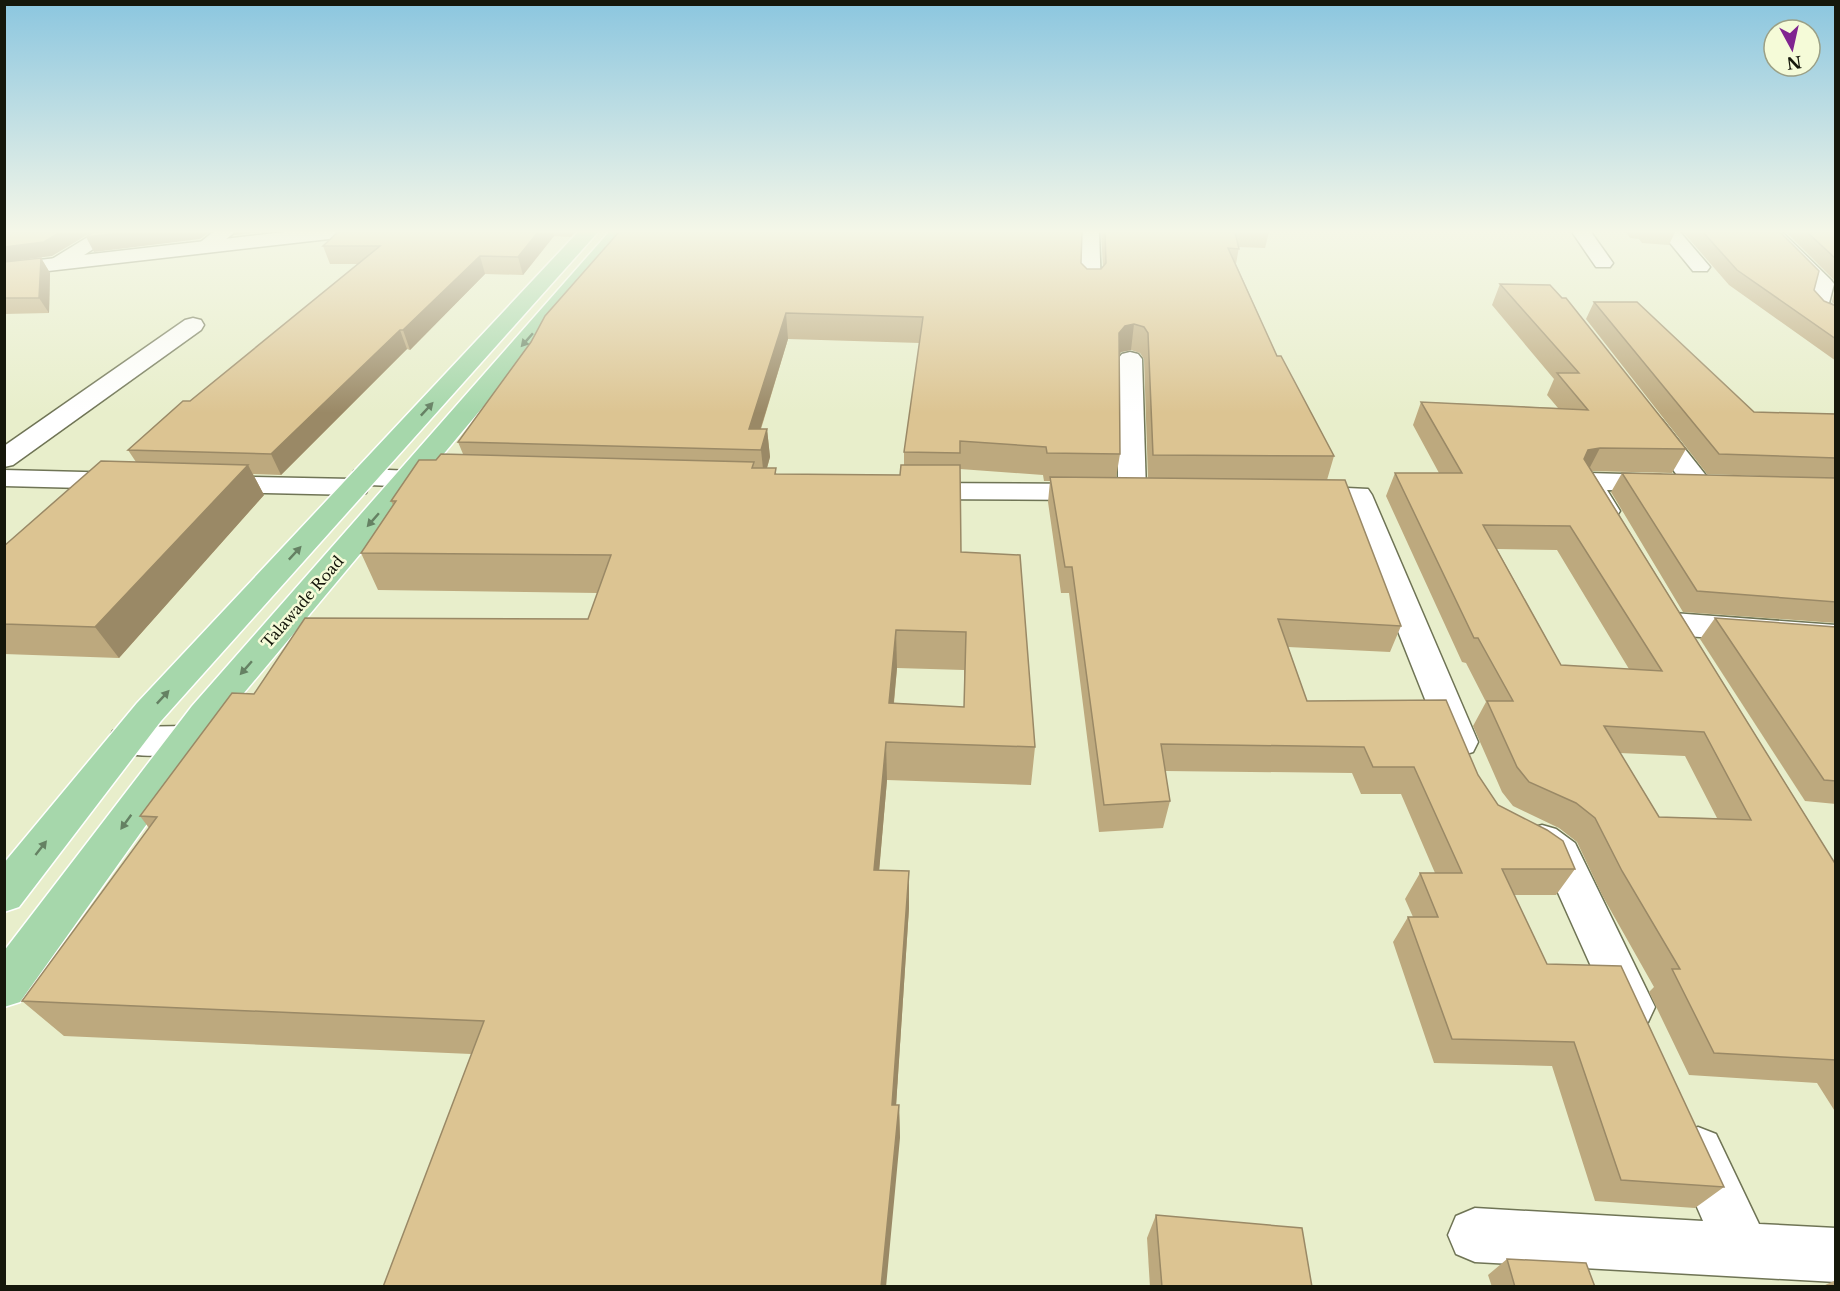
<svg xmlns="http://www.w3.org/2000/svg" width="1840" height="1291" viewBox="0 0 1840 1291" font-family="'Libre Baskerville',serif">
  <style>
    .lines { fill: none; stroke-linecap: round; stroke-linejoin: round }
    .minor-casing { stroke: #6f7455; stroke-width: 3 }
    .tertiary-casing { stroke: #6f7455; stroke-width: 3 }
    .primary-casing { stroke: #fff; stroke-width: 3 }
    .minor { fill: #fff; fill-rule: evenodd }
    .tertiary { fill: #fff; fill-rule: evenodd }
    .primary { fill: #a6d7ab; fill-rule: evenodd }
    .wall { fill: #bda97e; fill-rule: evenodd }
    .shaded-wall { fill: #9a8966 }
    .building { fill: #dcc492; stroke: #9a8966; stroke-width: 1.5; fill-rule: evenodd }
    .oneway { fill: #658163 }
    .labels { text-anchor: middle; stroke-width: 5; stroke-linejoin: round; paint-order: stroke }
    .street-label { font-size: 15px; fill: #15170b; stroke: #f5fbd8 }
  </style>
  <rect width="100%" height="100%" fill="#e8eecb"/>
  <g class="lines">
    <defs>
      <g id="minor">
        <polygon points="96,232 119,232 66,267 52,267 49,263 52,259"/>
        <polygon points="213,232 235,232 214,249 200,249 197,245"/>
        <polygon points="1081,232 1099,232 1101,287 1098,291 1084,291 1081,287"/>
        <polygon points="1572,232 1591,232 1613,263 1610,267 1596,267"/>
        <polygon points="1661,232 1680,232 1710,267 1707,271 1693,271"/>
        <path d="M1762,232H1782L1831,280L1834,284L1829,303L1836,308V324C1825,322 1813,314 1807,305L1813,285Z"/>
        <polygon points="193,318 201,320 204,325 201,330 13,465 4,467 4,446 185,320"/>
        <polygon points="1130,352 1138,354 1142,359 1146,492 1142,498 1132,500 1122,498 1118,492 1118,359 1122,354"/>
        <polygon points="1653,417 1662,420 1708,478 1712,484 1708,490 1698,492 1688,490 1640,425 1644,420"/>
        <polygon points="364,469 438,472 448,474 452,480 448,486 438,488 369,485 366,493 356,495 213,492 203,490 199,484 203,478 213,476 352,479 354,471"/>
        <polygon points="4,470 123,473 133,475 137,481 133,487 123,489 4,486"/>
        <polygon points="1588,473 1660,475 1670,477 1674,483 1670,489 1660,491 1607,490 1620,511 1616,517 1606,520 1596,517 1574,481 1578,475"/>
        <polygon points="915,483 1094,484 1104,486 1108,492 1104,498 1094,500 915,499 905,497 901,491 905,485"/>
        <polygon points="1305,486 1368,489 1372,495 1478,742 1473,752 1460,756 1447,752 1442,742 1347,503 1295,500 1291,494 1295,488"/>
        <polygon points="1673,613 1836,625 1836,647 1673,635 1662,632 1657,624 1662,616"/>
        <polygon points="1542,825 1556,829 1575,843 1655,1007 1648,1022 1632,1028 1616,1022 1546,866 1528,853 1522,841 1528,829"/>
        <polygon points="1698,1127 1716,1134 1759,1224 1836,1228 1836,1282 1475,1262 1456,1254 1448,1235 1456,1216 1475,1208 1703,1221 1673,1152 1680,1134"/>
      </g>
      <g id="tertiary">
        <polygon points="284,232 347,232 338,238 4,276 4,264"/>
        <path d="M187,726L200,730L205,740L200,750C175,757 138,758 113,751L108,741L113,731L126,727Z"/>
      </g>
      <g id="primary">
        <polygon points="578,232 598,232 161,721 19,907 4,912 4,863 137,703"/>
        <polygon points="609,232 629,232 218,724 20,1002 4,1007 4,951 192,706"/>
      </g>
    </defs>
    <use href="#minor" class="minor-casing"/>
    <use href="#tertiary" class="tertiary-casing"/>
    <use href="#primary" class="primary-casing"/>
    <use href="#minor" class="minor"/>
    <use href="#tertiary" class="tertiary"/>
    <use href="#primary" class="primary"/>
  </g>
  <g class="wall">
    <polygon points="338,232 575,232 571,237 554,236 523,275 485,274 410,350 407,349 281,475 253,474 264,495 119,658 4,654 4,546 136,462 128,450 190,401 358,264 330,264 323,246"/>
    <path d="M1101,232H1269L1265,248L1239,247L1236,264L1277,356L1334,456L1327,480L1401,626L1390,652L1288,647L1307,701L1478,775L1498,805L1575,869L1556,895H1514L1547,964L1724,1187L1695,1208L1595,1201L1552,1066L1434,1063L1393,942L1408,917H1413L1405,899L1420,873H1435L1401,794H1361L1352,773L1165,771L1170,801L1163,828L1099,832L1069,593H1061L1048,502L1050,481H1044L1043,475L960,469L961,552L1035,747L1031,785L887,780L879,870L909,908L896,1105H899L900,1138L471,1054L64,1036L22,1001L149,828L140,816L254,694L588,619L598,593L378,590L361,553L393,505L391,501L436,460L463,454L458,442L531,342L1081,263L1087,269H1101L1103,267ZM788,339L920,343L904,452V465L900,475L777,474L767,468L770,457L767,429H761ZM1131,350L1140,353L1144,359L1148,478H1116L1120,454L1119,354L1121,352ZM897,668L964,670V707L894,703Z"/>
    <polygon points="1626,232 1675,232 1669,245 1642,243 1639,239 1630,238"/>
    <polygon points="1683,232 1780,232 1814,290 1824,301 1836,306 1836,361 1729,285"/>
    <polygon points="1786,232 1836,232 1836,282"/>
    <polygon points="41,258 50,273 49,313 4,314 4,262"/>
    <path d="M1500,284L1686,449L1672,473L1592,471L1836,865V1113L1817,1083L1689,1075L1649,992L1654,987L1602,895L1577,842L1559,828L1513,806L1502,792L1473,726L1486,702L1466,663L1462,662L1386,496L1395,473H1439L1413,425L1421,402L1558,408L1547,395L1554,379L1492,305ZM1497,549L1557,550L1629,669L1561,665ZM1620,753L1685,756L1717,818L1659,817Z"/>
    <polygon points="1836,284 1836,306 1832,302"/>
    <polygon points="1594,302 1754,412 1836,414 1836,623 1683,612 1611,492 1622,473 1817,478 1707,474 1586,319"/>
    <polygon points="1715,618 1836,627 1836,804 1805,801 1700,639"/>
    <polygon points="1156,1215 1312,1287 1150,1287 1147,1238"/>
    <polygon points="1507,1259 1595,1287 1492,1287 1488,1275"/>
    <polygon points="1836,1280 1836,1287 1823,1287 1823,1286"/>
  </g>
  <g class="shaded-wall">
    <polygon points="60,232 92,232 52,256 4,262 4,247"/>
    <polygon points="128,232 210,232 200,239 94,252 86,237"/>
    <polygon points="234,232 259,232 235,235"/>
    <polygon points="538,232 553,232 554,236 523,275 518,257"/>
    <polygon points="480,256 485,274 410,350 403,330"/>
    <polygon points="41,258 50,273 49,313 39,298"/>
    <polygon points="786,313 788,339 754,450 749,429"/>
    <polygon points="1134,324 1131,350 1121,352 1116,359 1119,333 1125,326"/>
    <polygon points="400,330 407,349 281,475 271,454"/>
    <polygon points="767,429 770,457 764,478 761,450"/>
    <polygon points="1600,448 1588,471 1576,474 1588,450"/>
    <polygon points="248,465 264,495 119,658 95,627"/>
    <polygon points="896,630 897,668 890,741 889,703"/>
    <polygon points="886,742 887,780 876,907 874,870"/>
    <polygon points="909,871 909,908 894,1137 892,1105"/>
    <polygon points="899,1105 900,1138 886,1287 881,1287"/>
  </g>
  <g class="building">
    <polygon points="4,232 60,232 44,242 4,247"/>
    <polygon points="93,232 128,232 86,237"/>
    <polygon points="338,232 538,232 518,257 480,256 403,330 400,330 271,454 128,450 183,401 190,401 380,246 323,246"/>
    <polygon points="619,232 1082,232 1081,263 1087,269 1101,269 1106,263 1105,232 1235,232 1239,249 1228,248 1277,356 1281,356 1334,456 1153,455 1148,333 1144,327 1134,324 1125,326 1119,333 1120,454 1047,453 1046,447 960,441 960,453 904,452 923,317 786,313 749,429 767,429 761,450 458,442 531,342 545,316"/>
    <polygon points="1703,232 1780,232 1819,271 1814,290 1824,301 1836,306 1836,339 1737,270"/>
    <polygon points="1807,232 1836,232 1836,259"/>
    <polygon points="41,258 39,298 4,298 4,262"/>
    <path d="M1500,284L1550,285L1562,298H1566L1686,449L1600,448L1588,450L1584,459L1836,865V1060L1714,1053L1672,969H1680L1622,871L1595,818L1576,803L1529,782L1517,767L1487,701H1513L1478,638H1474L1395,473H1462L1421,402L1588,410L1557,373H1579ZM1483,525L1570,526L1662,671L1561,665ZM1604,726L1704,732L1751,820L1659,817Z"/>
    <polygon points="1594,302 1637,302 1754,412 1836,414 1836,458 1719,454"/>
    <path d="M441,454L754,462L752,468H776L775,474L900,475L901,465H960L961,552L1020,555L1035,747L886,742L874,870L909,871L892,1105H899L881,1287H383L484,1021L22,1001L157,817L140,816L232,693L254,694L305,618L588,619L611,555L361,553L396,501H391L419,460H436ZM896,630L966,632L964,707L889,703Z"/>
    <polygon points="101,461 248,465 95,627 4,624 4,546"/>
    <polygon points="1622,473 1836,478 1836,602 1697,591"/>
    <polygon points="1050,477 1345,480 1401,626 1278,619 1307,701 1446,700 1478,775 1498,805 1547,830 1563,841 1575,869 1502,869 1547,964 1621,966 1724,1187 1621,1180 1574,1042 1452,1039 1408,917 1438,917 1420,873 1462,873 1414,767 1373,767 1364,747 1161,744 1170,801 1104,805 1072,567 1065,567"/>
    <polygon points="1715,618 1836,627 1836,781 1824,780"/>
    <polygon points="1156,1215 1302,1228 1312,1287 1162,1287"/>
    <polygon points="1507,1259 1586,1263 1595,1287 1515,1287"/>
  </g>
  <defs><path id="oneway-solid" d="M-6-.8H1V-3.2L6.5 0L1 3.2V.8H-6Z" transform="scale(1.5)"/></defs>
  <g class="oneway">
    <use href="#oneway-solid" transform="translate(527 340) rotate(131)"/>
    <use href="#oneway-solid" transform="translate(427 409) rotate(-47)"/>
    <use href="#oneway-solid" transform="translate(373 520) rotate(131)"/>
    <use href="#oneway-solid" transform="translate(295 553) rotate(-47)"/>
    <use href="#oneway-solid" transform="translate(246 668) rotate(131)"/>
    <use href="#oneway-solid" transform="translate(163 697) rotate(-47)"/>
    <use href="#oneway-solid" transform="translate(126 822) rotate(126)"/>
    <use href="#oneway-solid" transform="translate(41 848) rotate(-52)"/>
  </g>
  <linearGradient id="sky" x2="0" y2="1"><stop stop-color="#8bc6df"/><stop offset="0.56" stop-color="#f5f7e8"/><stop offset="1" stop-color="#f5f7e8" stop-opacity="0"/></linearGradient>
  <rect width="1840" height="413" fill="url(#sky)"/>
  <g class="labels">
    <g class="street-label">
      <text transform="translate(303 602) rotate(-49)" y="5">Talawade Road</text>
    </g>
  </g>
  <rect width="1840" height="1291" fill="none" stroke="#15170b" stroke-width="12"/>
  <g transform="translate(1792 48) rotate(172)"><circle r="28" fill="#f5fbd8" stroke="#9ba086" stroke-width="1.5"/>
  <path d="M0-4.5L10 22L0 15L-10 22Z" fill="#802490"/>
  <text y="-9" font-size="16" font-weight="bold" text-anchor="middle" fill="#15170b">N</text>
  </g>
</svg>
